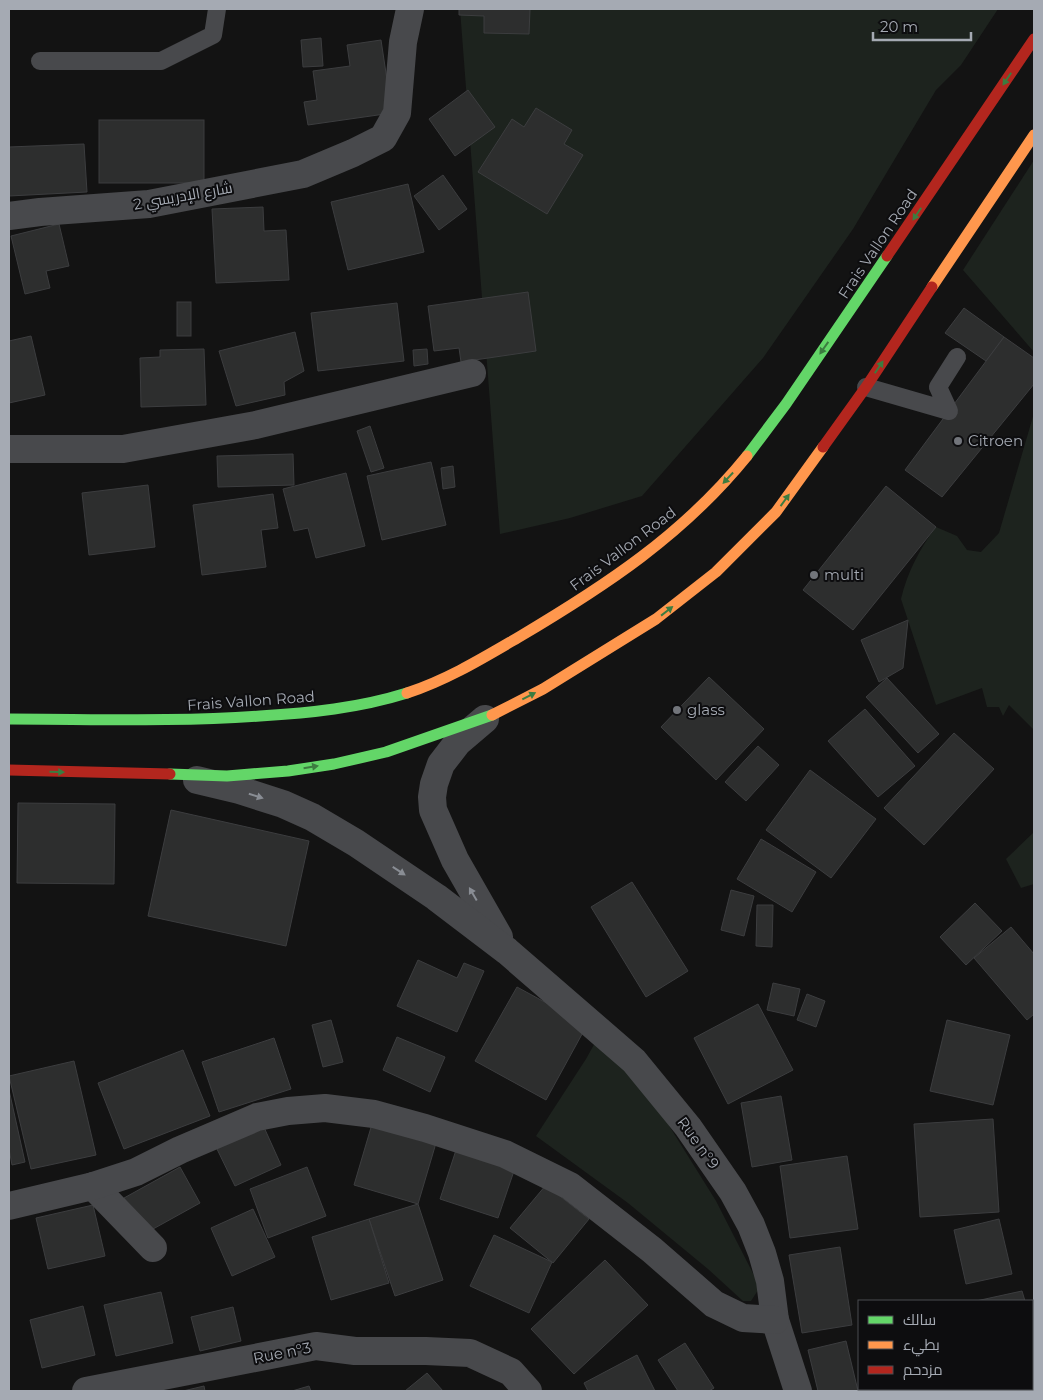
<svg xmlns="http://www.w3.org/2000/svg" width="1043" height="1400" viewBox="0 0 1043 1400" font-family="Montserrat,Cairo,sans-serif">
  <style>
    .green { fill: #1d231e }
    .building { fill: #2d2e2e; stroke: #3c3d3f }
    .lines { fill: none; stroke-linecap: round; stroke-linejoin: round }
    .lane { stroke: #48494c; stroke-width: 18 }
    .street { stroke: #48494c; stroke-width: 28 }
    .fast { stroke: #63d668; stroke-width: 11 }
    .slow { stroke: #ff974d; stroke-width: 11 }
    .jam { stroke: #b3261e; stroke-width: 11 }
    .oneway { fill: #3c7c40 }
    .oneway2 { fill: #898d94 }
    .poi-dot { fill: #72757b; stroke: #0d0d0f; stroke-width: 2 }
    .labels { text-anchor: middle; stroke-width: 4; stroke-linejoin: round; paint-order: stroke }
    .street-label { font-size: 15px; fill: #a5aab3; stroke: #0d0d0f }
    .poi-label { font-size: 15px; fill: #a5aab3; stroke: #0d0d0f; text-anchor: start }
  </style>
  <rect width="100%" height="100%" fill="#131313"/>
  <g class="green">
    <polygon points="460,9 998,9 961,65 936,90 853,229 763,358 642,496 570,518 500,534"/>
    <polygon points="1034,160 1034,352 963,270"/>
    <path d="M1034,413V730L1009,705L1003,716L999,707H987L982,688L936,705L901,599C907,573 920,548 936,527L957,536L967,550L981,552L999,533Z"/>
    <polygon points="1034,832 1034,884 1021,888 1006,859"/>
    <polygon points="601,1032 663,1116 716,1201 760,1287 751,1301 743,1301 708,1269 628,1203 536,1136 586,1059"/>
  </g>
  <g class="building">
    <polygon points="459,9 530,9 529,34 484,33 484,16 459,15"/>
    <polygon points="321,38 323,66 303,67 301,40"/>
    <polygon points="381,40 392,113 308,125 304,102 317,100 313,71 350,66 347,45"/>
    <polygon points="468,90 495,127 455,156 429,119"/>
    <polygon points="536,108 572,130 564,144 583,155 547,214 478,172 512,119 524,127"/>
    <rect x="99" y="120" width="105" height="63"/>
    <polygon points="84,144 87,192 9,196 9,147"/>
    <polygon points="443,175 467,209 439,230 414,196"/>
    <polygon points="408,184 424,252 348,270 331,202"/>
    <polygon points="263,207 264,231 286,230 289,280 216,283 212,209"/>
    <polygon points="59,224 69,266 46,271 50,288 25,294 11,236"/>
    <polygon points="528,292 536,351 461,362 459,348 434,351 428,306"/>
    <rect x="177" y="302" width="14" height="34"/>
    <polygon points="397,303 404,361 318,371 311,313"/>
    <polygon points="964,308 1004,337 986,361 945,333"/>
    <polygon points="295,332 304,371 284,382 285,395 236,406 219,351"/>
    <polygon points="31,336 45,395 9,403 9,341"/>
    <polygon points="1004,337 1034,358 1034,384 942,497 905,470"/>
    <polygon points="204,349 206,405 141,407 140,358 160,357 160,350"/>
    <polygon points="427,349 428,364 414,366 413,350"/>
    <polygon points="370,426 384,468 371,472 357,431"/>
    <polygon points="293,454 294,485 218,487 217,456"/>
    <polygon points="431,462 446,525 382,540 367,476"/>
    <polygon points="453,466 455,487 443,489 441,468"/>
    <polygon points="346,473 365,546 316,558 308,528 294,531 283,489"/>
    <polygon points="148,485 155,547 89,555 82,493"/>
    <polygon points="886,486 936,527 853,630 803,590"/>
    <polygon points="273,494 278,528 261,530 266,567 202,575 193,505"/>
    <polygon points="908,620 903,668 879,682 861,640"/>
    <polygon points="709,677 764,729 716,780 661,727"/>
    <polygon points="887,678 939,734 918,753 866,697"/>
    <polygon points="865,709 915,766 878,797 828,741"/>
    <polygon points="954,733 994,769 924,845 884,808"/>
    <polygon points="758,746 779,765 746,801 725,782"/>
    <polygon points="810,770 876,819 831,878 766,830"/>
    <polygon points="18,803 115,804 114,884 17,883"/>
    <polygon points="171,810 309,841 286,946 148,916"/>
    <polygon points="761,839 816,872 792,912 737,879"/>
    <polygon points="632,882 688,971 646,997 591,907"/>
    <polygon points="731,890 754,896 744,936 721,930"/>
    <polygon points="975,903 1002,931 966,965 940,937"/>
    <polygon points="757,905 773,905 772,947 756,946"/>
    <polygon points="1011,927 1034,954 1034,1014 1027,1020 974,958"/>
    <polygon points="418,960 457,978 464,963 484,971 457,1032 397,1006"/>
    <polygon points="773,983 800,989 794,1016 767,1010"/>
    <polygon points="517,987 587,1025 546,1100 475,1061"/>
    <polygon points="807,994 825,1001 816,1027 797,1020"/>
    <polygon points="758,1004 793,1070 728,1104 694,1038"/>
    <polygon points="331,1020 343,1062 323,1067 312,1025"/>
    <polygon points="947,1020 1010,1035 993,1105 930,1091"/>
    <polygon points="397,1037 445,1057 430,1092 383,1070"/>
    <polygon points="274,1038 291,1089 219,1112 202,1062"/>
    <polygon points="183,1050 210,1116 124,1149 98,1083"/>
    <polygon points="74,1061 96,1155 31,1169 9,1076"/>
    <polygon points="9,1090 25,1162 12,1165 9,1149"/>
    <polygon points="781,1096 792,1160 752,1167 741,1103"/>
    <polygon points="993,1119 999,1212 920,1217 914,1124"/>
    <polygon points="372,1124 436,1143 418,1204 354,1185"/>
    <polygon points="263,1125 281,1165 235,1186 216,1147"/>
    <polygon points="457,1147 516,1165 498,1218 440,1199"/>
    <polygon points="847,1156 858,1229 790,1238 780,1166"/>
    <polygon points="180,1167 200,1203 144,1234 124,1198"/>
    <polygon points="307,1167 326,1216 268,1238 250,1189"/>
    <polygon points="546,1185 589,1219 553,1263 510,1228"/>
    <polygon points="418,1204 443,1280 395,1296 369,1219"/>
    <polygon points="93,1205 105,1256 48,1269 36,1218"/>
    <polygon points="253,1209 275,1257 232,1276 211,1228"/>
    <polygon points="369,1219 389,1283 331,1300 312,1237"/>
    <polygon points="999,1219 1012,1274 966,1284 954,1230"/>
    <polygon points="494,1235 552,1262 529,1313 470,1286"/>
    <polygon points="840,1247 852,1325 802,1333 789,1255"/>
    <polygon points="605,1260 648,1305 574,1374 531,1329"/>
    <polygon points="1022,1291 1025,1301 976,1301"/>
    <polygon points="161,1292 173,1343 116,1356 104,1305"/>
    <polygon points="83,1306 95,1355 42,1368 30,1320"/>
    <polygon points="233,1307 241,1341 200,1351 191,1317"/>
    <polygon points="846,1341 858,1391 818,1391 808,1350"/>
    <polygon points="685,1343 714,1388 709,1391 678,1391 658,1360"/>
    <polygon points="1034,1348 1034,1391 1001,1391 1001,1389 1032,1389 1032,1349"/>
    <polygon points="637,1355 655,1391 588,1391 584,1383"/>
    <polygon points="427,1373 443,1391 405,1391"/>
    <polygon points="204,1386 205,1391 183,1391"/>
    <polygon points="309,1386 311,1391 292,1391"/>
  </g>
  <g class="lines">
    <g class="lane">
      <polyline points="40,61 161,61 213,35 217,9"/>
      <polyline points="866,387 949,411 938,387 957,357"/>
    </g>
    <g class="street">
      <polyline points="9,216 40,212 149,204 303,174 353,153 383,138 397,113 403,42 410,9"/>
      <polyline points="9,449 123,449 256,425 472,373"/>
      <polyline points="485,719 458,742 441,764 434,784 432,797 433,810 455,860 499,937"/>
      <polyline points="197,780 239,790 283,804 312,817 356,843 436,897 507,951 634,1061 688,1127 733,1192 751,1225 762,1253 770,1281 775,1320 798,1391"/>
      <polyline points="93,1186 153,1248"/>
      <polyline points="9,1206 93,1186 136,1172 180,1150 257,1117 288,1111 325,1108 374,1114 425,1128 505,1154 570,1186 652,1250 714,1304 743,1318 775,1320"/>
      <polyline points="86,1391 316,1346 355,1351 426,1351 470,1353 511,1372 528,1391"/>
    </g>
    <g class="fast">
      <polyline points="747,456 786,404 887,256"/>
      <path d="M9,719C93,719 177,722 260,716C310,713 359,708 407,693"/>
      <polyline points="170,774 227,776 288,771 334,764 386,752 492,715"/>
    </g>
    <g class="slow">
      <polyline points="932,287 1034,135"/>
      <path d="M407,693C447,680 483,658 519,637C605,586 683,535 747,456"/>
      <polyline points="492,715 543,689 656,619 716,572 776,512 823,447"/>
    </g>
    <g class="jam">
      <polyline points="887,256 1034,39"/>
      <polyline points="823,447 866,387 932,287"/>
      <polyline points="9,770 170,774"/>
    </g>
  </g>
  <defs><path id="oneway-solid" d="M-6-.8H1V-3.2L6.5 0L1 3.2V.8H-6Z" transform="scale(1.25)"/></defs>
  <g class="oneway">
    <use href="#oneway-solid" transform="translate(1007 79) rotate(124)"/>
    <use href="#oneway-solid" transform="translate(917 214) rotate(124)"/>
    <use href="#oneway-solid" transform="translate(824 348) rotate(125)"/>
    <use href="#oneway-solid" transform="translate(879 367) rotate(-56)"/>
    <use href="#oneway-solid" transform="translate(728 478) rotate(133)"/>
    <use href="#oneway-solid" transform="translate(785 500) rotate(-54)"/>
    <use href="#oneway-solid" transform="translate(667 611) rotate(-38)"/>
    <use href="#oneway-solid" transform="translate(529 696) rotate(-27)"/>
    <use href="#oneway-solid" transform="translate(311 767) rotate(-9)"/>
    <use href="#oneway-solid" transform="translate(57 772) rotate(1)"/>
  </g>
  <g class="oneway2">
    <use href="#oneway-solid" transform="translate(256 796) rotate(17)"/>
    <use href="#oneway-solid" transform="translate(399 871) rotate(33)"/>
    <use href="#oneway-solid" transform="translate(473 894) rotate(-120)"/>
  </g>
  <g class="poi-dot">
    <circle cx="958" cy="441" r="5"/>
    <circle cx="814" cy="575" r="5"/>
    <circle cx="677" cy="710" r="5"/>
  </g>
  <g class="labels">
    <g class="street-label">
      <text transform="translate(183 196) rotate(-10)" y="5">شارع الإدريسي 2</text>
      <text transform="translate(878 244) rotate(-56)" y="5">Frais Vallon Road</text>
      <text transform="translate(623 549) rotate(-37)" y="5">Frais Vallon Road</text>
      <text transform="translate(251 701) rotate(-4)" y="5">Frais Vallon Road</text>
      <text transform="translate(698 1143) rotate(54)" y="5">Rue n°9</text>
      <text transform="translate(282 1353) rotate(-11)" y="5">Rue n°3</text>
    </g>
    <g class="poi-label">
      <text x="968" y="446">Citroen</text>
      <text x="824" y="580">multi</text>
      <text x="687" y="715">glass</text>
    </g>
  </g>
  <rect width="1043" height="1400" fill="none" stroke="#a5aab3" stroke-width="20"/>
  <rect x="858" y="1300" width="175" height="90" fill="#0d0d0f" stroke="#4a4c51"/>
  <rect x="868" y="1316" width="25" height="8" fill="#63d668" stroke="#4a4c51"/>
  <text x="903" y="1325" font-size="15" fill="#a5aab3">سالك</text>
  <rect x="868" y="1341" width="25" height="8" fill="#ff974d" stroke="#4a4c51"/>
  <text x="903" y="1350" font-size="15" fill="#a5aab3">بطيء</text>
  <rect x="868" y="1366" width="25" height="8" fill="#b3261e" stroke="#4a4c51"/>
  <text x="903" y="1375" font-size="15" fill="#a5aab3">مزدحم</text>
  <path d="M873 32v8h98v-8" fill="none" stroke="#a5aab3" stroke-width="2.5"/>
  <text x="880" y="32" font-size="15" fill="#a5aab3" stroke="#0d0d0f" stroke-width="4" paint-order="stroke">20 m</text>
</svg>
